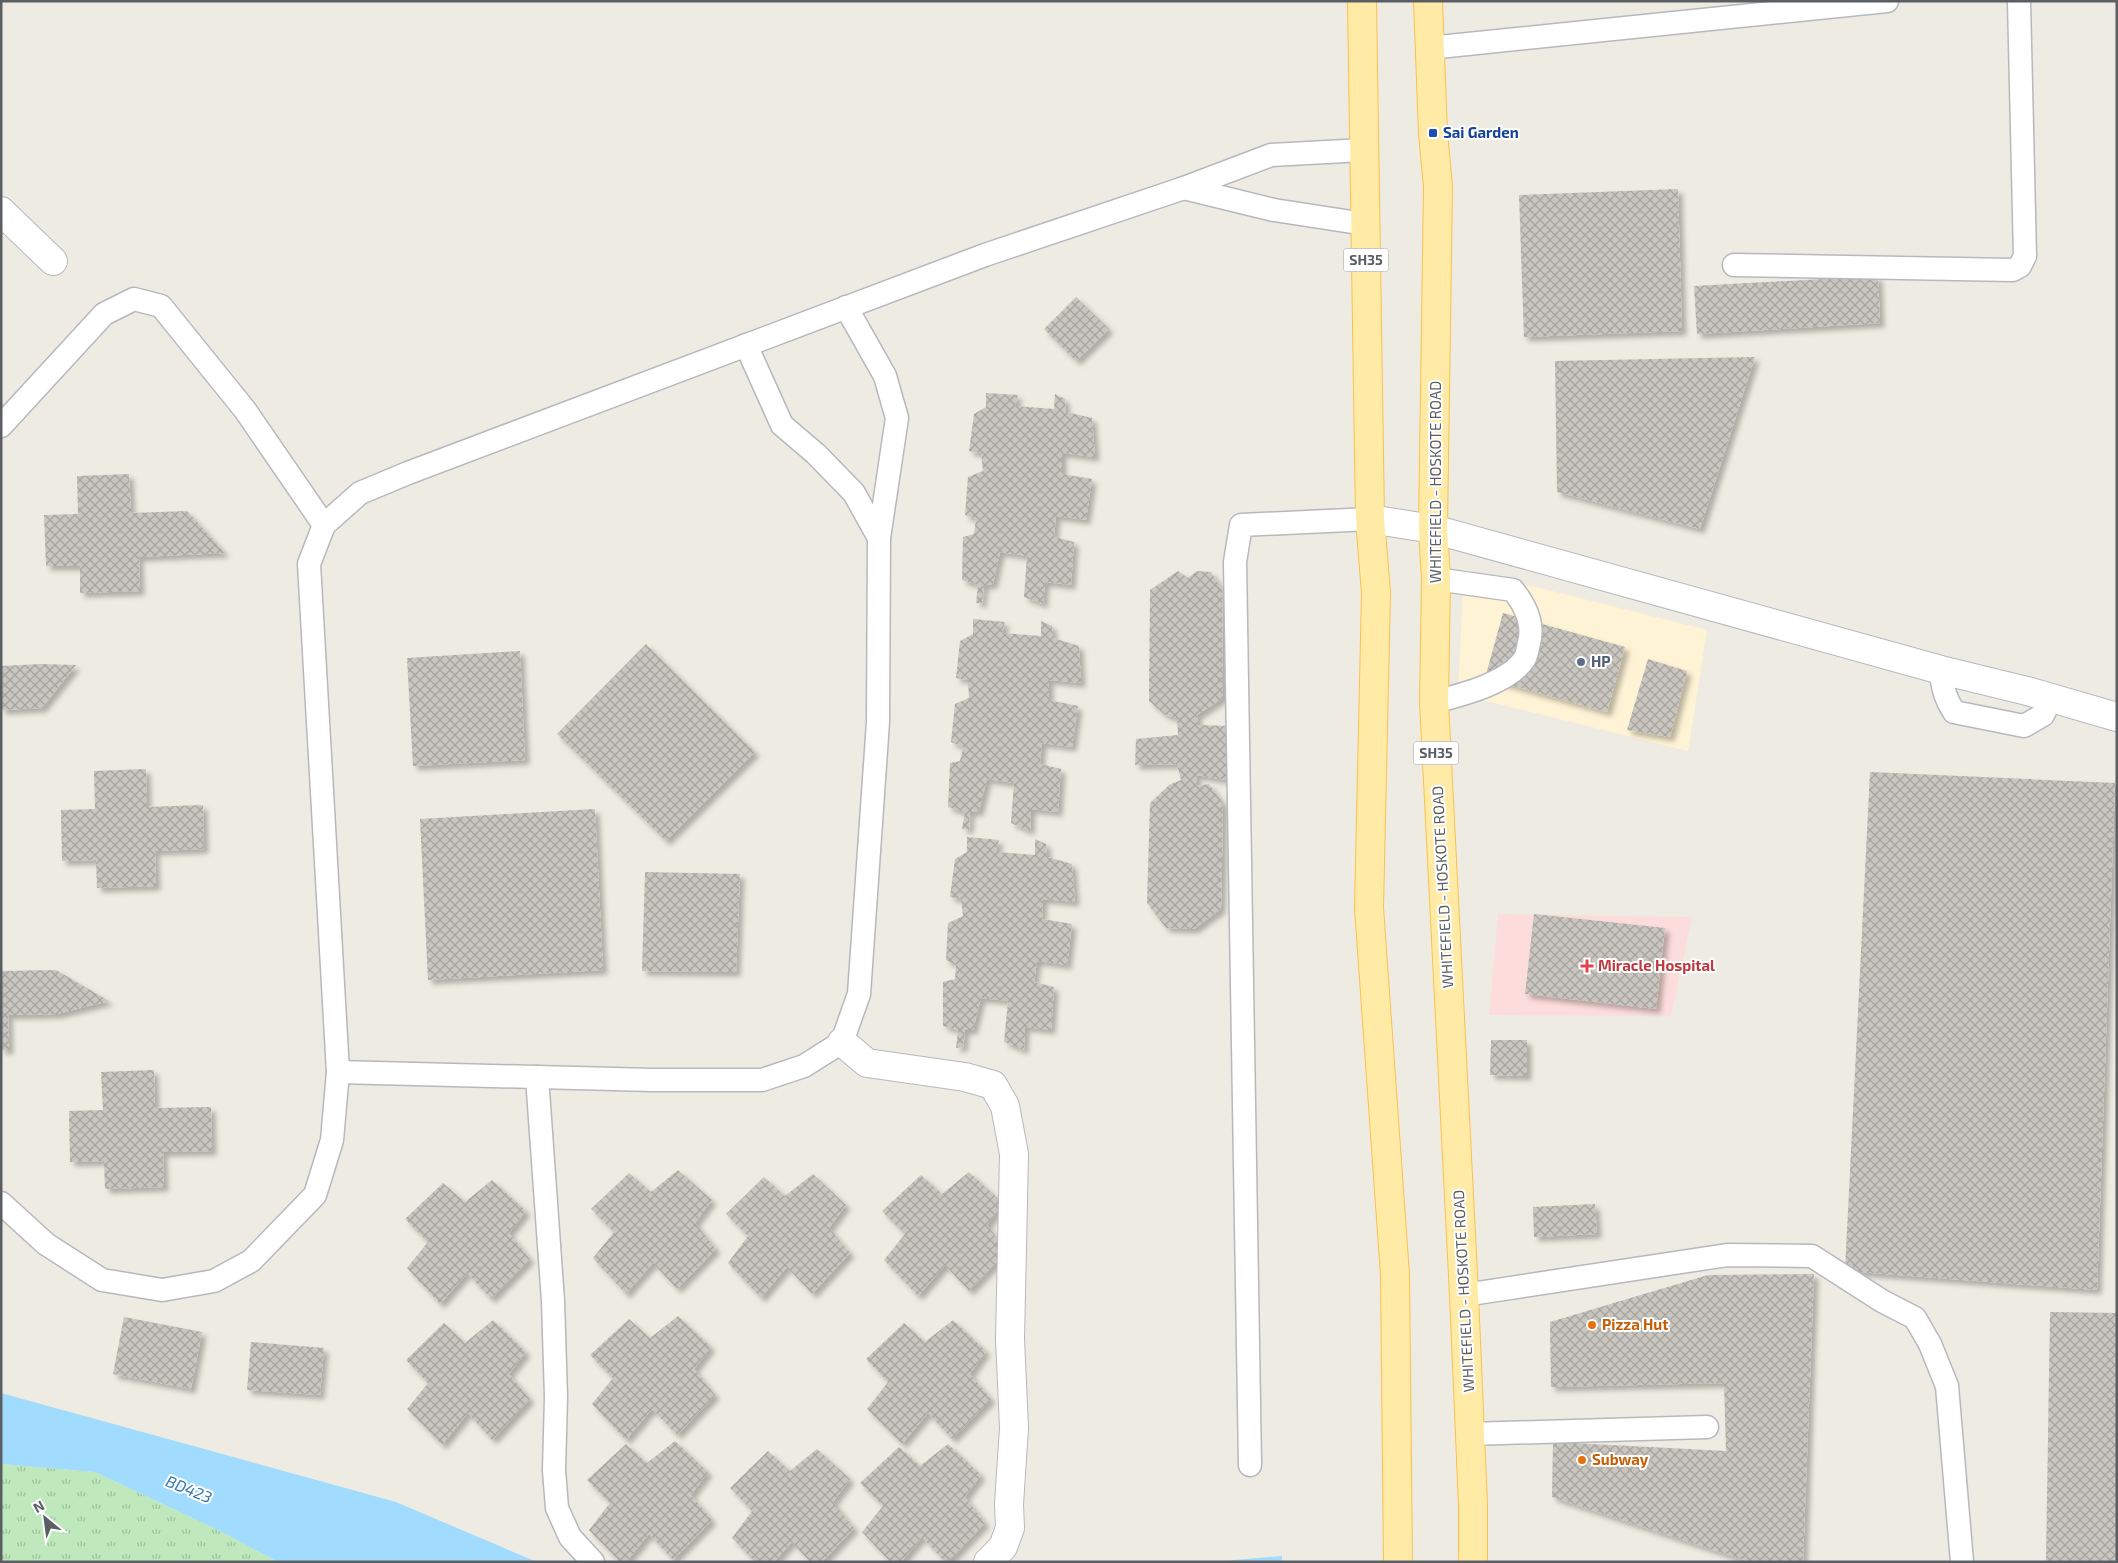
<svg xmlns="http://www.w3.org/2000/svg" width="2118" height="1563" viewBox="0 0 2118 1563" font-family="'Exo 2',sans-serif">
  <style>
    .commercial { fill: #fff3d6 }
    .medical { fill: #fddddc }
    .grass { fill: url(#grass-tufts) }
    .water { fill: #a1dcff }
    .building { fill: url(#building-cross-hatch); filter: url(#shadow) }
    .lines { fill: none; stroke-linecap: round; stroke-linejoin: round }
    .service-casing { stroke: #b5b9be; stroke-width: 25 }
    .minor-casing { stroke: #b5b9be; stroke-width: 30 }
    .primary-casing { stroke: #fbc04e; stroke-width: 30 }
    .service { stroke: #fff; stroke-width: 22 }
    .minor { stroke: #fff; stroke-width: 28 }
    .primary { stroke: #ffeba6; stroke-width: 28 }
    .transit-dot { fill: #1a4fb4; stroke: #fff; stroke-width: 2 }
    .service-dot { fill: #5c6f8a; stroke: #fff; stroke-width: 2 }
    .health-dot { fill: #e0444e; stroke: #fff; stroke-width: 2 }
    .food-dot { fill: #e8710a; stroke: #fff; stroke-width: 2 }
    .labels { text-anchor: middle; stroke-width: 4; stroke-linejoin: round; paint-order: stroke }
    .shield { fill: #fff; stroke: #8c8f92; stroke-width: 1 }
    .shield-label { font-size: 14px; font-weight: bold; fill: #5a5f64 }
    .transit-label { font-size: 15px; font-weight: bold; fill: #164399; stroke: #fff; text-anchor: start }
    .street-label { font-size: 15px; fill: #5a5f64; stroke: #fff }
    .service-label { font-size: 15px; font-weight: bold; fill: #4e5e75; stroke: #fff; text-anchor: start }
    .health-label { font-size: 15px; font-weight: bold; fill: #be3a42; stroke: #fff; text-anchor: start }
    .food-label { font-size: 15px; font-weight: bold; fill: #c56008; stroke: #fff; text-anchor: start }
    .water-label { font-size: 16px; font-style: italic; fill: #3579af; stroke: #fff }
  </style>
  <defs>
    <pattern id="grass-tufts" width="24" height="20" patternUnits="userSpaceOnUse" patternTransform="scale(1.25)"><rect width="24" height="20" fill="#bfe8bc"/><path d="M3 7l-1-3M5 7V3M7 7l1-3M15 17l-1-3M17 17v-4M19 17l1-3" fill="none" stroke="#9ebf9c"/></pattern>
    <pattern id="building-cross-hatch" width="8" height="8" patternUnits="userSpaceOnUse" patternTransform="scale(1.25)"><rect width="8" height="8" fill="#c9c5bf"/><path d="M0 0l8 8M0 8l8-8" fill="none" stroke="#a6a39f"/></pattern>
    <filter id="shadow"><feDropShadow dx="4.5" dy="4.5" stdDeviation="2.5" flood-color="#0004"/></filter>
  </defs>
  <rect width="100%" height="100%" fill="#eeebe2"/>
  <polygon class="commercial" points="1464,569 1707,630 1688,751 1458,694"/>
  <polygon class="medical" points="1498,914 1692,917 1671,1016 1489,1015"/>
  <polygon class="grass" points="1,1464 95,1472 220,1531 278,1562 1,1562"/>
  <g class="water">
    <polygon points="1,1393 396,1502 537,1562 278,1562 220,1531 95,1472 1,1464"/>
    <polygon points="1282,1556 1282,1562 1211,1562"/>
  </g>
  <g class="building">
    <polygon points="1678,189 1682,331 1524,337 1519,195"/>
    <polygon points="1878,276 1880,323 1697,334 1694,286"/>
    <polygon points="1076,297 1109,329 1076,361 1044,329"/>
    <polygon points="1755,357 1700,529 1557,492 1555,361"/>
    <polygon points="986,393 1018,395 1015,406 1054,409 1055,394 1065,399 1066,412 1092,418 1095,457 1062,453 1062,474 1092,479 1086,520 1056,516 1054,537 1074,542 1071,585 1045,582 1043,604 1024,597 1027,556 1000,552 993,584 984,585 982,603 976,603 978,585 962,580 963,537 974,534 976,519 965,515 968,477 983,471 981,453 969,451 974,414 986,407"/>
    <polygon points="129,474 131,513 187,511 225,553 139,557 140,591 80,593 80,566 46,566 44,515 78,514 77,476"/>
    <polygon points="1178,571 1188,578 1197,571 1211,572 1222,590 1223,698 1197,715 1198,725 1230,726 1226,780 1196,775 1197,786 1209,784 1223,803 1221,909 1194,929 1166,928 1147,903 1150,803 1169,785 1181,780 1177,764 1135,765 1136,739 1178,735 1177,718 1165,715 1149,701 1150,590"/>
    <polygon points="1503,613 1625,647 1607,712 1485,678"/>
    <polygon points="973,619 1005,622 1002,633 1041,636 1041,621 1052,626 1053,638 1079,646 1081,683 1049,680 1049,700 1078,706 1072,747 1042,743 1040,764 1061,769 1058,812 1031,809 1030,831 1011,823 1014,783 987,779 979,811 970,812 969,829 962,829 965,812 948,807 950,763 960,761 963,747 951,742 955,704 969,698 968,680 956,678 960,641 973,634"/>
    <polygon points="646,644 755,752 666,841 557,734"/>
    <polygon points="520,651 525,760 413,766 407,658"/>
    <polygon points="1648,659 1687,671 1670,737 1627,730"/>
    <polygon points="41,664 76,665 42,708 1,710 1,666"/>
    <polygon points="146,769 147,807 203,805 204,849 155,851 156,886 97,888 96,860 62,861 61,810 95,809 94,771"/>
    <polygon points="1870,772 2115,783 2097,1290 1845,1271"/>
    <polygon points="595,809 603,970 428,980 420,819"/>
    <polygon points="967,837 999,840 996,852 1035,855 1035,839 1046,844 1047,857 1072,864 1075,902 1043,899 1042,919 1072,924 1067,965 1037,961 1034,982 1054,987 1051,1030 1025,1027 1024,1050 1004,1042 1008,1001 981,998 973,1030 965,1030 963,1047 956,1048 958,1030 943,1026 943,982 955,979 956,965 946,960 948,923 963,916 961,899 950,897 955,859 967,852"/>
    <polygon points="645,872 740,874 736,972 642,971"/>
    <polygon points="1534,914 1665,928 1656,1009 1525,994"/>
    <polygon points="56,970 109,1001 57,1014 8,1015 9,1050 1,1050 1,971"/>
    <polygon points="1491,1040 1527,1040 1527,1076 1490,1075"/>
    <polygon points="154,1070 155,1108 211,1107 212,1151 163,1152 164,1187 105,1189 104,1161 70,1162 69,1111 103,1110 101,1072"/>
    <polygon points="678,1170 712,1200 695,1223 716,1249 677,1289 653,1263 626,1294 593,1258 614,1232 591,1209 629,1173 651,1192"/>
    <polygon points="969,1172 1003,1203 987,1225 1007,1251 969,1291 945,1265 918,1296 884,1260 905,1234 882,1211 921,1175 942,1194"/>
    <polygon points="813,1174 846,1205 829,1228 850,1253 812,1294 787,1267 761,1298 728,1263 748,1236 726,1214 764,1177 785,1196"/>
    <polygon points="492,1180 526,1211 509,1233 530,1259 491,1299 467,1273 440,1304 407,1268 428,1242 405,1219 443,1183 465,1202"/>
    <polygon points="1595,1204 1597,1234 1534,1237 1533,1207"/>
    <polygon points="1814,1274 1803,1562 1750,1562 1552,1497 1553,1442 1726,1451 1724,1383 1551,1387 1550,1322 1708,1275"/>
    <polygon points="2050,1312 2117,1313 2117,1562 2046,1562"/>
    <polygon points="678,1316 711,1347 694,1369 715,1395 677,1435 652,1409 626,1440 592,1404 613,1378 590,1355 629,1319 650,1338"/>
    <polygon points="124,1317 202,1332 191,1389 113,1374"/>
    <polygon points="493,1320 526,1352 509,1374 530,1399 492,1440 468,1413 442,1445 407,1409 428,1383 406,1360 444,1323 465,1343"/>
    <polygon points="953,1320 986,1351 970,1374 991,1399 952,1439 928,1413 902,1444 867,1409 888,1382 866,1359 904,1323 925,1342"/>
    <polygon points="251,1342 324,1348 320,1395 247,1390"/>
    <polygon points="675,1441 708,1472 691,1495 712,1520 673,1560 649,1534 626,1562 620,1562 589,1530 610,1503 587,1480 626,1444 647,1463"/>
    <polygon points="948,1444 981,1475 965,1497 985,1523 948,1562 945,1562 922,1537 901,1562 890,1562 862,1532 883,1506 860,1483 899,1447 920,1466"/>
    <polygon points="817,1449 850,1479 833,1502 854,1528 822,1562 810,1562 792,1542 774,1562 755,1562 732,1538 752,1511 730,1488 768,1451 790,1471"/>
  </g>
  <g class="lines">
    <defs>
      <g id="service">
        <polyline points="1429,48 1887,1"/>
        <polyline points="1184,188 1271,155 1364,150"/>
        <polyline points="1734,265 2013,270 2020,266 2025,256 2019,1"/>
        <polyline points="746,345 782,425 816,454 854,493 879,538"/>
        <polyline points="1,426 104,314 134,299 161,306 245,410 324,525"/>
        <path d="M1941,670C1942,687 1945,698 1954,712L2024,726L2043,715L2051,698"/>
        <path d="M1434,702C1461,695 1510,683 1525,658C1527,654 1528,647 1529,643C1534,624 1525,605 1513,590L1436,579"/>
        <polyline points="338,1072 652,1080 762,1080 804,1066 842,1042 859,994 878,722 879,538 897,418 885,376 846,307"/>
        <polyline points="537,1077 553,1301 556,1397 554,1470 557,1508 570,1537 593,1562"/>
        <polyline points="1,1203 46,1244 102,1280 162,1290 214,1281 251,1261 315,1195 332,1140 338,1072 309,564 324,525 360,493 408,473 985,255 1184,188 1274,210 1365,224"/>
        <polyline points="1464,1295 1727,1255 1812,1256 1882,1301 1915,1318 1930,1344 1947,1386 1962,1562"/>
        <polyline points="1470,1434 1707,1427"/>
        <polyline points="1250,1465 1235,562 1241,525 1370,519"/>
      </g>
      <g id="minor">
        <polyline points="1,211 53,261"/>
        <polyline points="1370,519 1433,529 1941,670 2027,691 2117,717"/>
        <polyline points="842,1042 867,1063 965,1077 993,1085 1005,1106 1014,1154 1010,1339 1014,1428 1009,1504 1010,1528 1003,1547 988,1562"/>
      </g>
      <g id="primary">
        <polyline points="1362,1 1370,519 1376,593 1369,908 1395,1275 1398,1562"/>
        <polyline points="1428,1 1433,133 1438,187 1433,529 1436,579 1434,702 1464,1295 1473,1505 1473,1562"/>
      </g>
    </defs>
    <use href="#service" class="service-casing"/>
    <use href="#minor" class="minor-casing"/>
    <use href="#primary" class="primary-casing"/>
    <use href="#service" class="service"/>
    <use href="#minor" class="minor"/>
    <use href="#primary" class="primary"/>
  </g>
  <rect class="transit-dot" x="1428" y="128" width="10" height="10" rx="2.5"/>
  <circle class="service-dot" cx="1581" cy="662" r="5"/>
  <path class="health-dot" d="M1584.5 958.5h5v5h5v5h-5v5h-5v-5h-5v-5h5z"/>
  <g class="food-dot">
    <circle cx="1592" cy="1325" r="5"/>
    <circle cx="1582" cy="1460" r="5"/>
  </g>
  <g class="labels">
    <g class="shield">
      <rect x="1343.5" y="248.5" width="45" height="23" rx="4"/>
      <rect x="1413.5" y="741.5" width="45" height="23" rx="4"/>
    </g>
    <g class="shield-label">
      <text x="1366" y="265">SH35</text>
      <text x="1436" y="758">SH35</text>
    </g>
    <g class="transit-label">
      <text x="1443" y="138">Sai Garden</text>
    </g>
    <g class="street-label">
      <text transform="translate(1436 482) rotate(-90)" y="5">WHITEFIELD - HOSKOTE ROAD</text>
      <text transform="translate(1443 887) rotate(-93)" y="5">WHITEFIELD - HOSKOTE ROAD</text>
      <text transform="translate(1464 1291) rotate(-93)" y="5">WHITEFIELD - HOSKOTE ROAD</text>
    </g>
    <g class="service-label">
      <text x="1591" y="667">HP</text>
    </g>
    <g class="health-label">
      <text x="1598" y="971">Miracle Hospital</text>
    </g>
    <g class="food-label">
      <text x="1602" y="1330">Pizza Hut</text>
      <text x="1592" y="1465">Subway</text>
    </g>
    <g class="water-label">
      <text transform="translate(189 1489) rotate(22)" y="6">BD423</text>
    </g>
  </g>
  <rect width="2118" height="1563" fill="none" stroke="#5a5f64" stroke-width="5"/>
  <g transform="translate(45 1518) rotate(331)" stroke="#ffffff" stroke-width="4" paint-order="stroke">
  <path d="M0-4L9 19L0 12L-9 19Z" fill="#5a5f64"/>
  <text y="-8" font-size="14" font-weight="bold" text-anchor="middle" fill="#5a5f64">N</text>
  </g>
</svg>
